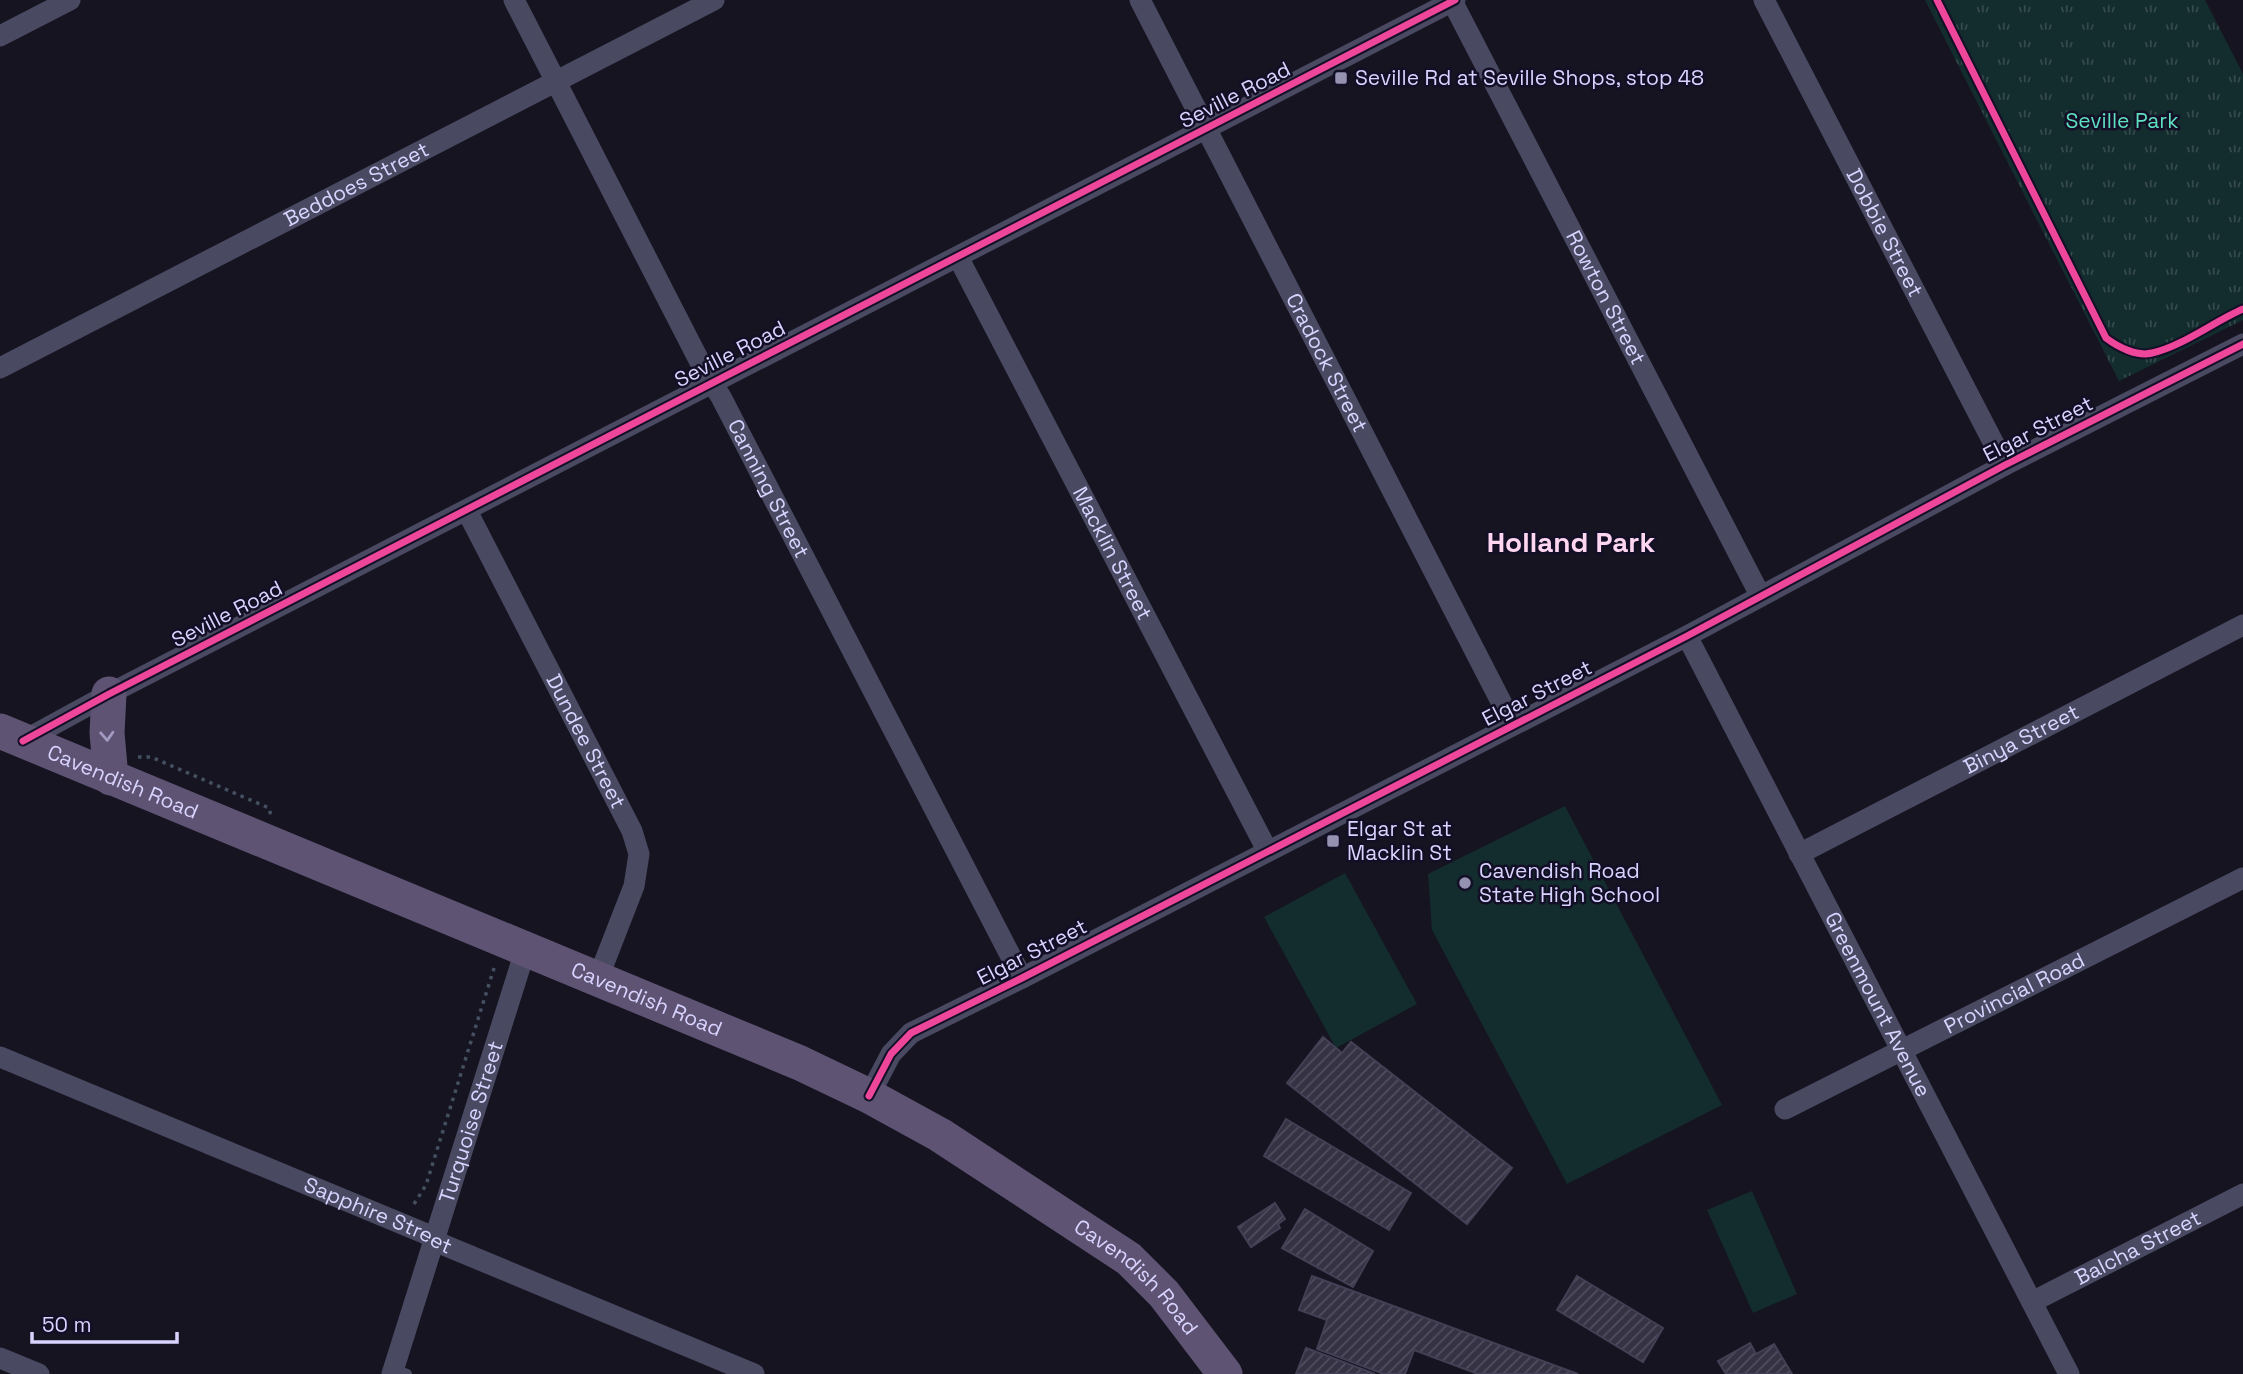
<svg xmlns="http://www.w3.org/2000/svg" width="2243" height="1374" viewBox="0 0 2243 1374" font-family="'Space Grotesk',sans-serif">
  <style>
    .park { fill: url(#park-tufts) }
    .garden { fill: #132c2d }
    .building { fill: url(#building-hatch); stroke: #433f54; stroke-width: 2 }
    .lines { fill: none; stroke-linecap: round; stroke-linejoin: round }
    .path { stroke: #44505f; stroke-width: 3.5; stroke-dasharray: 3.5 5; stroke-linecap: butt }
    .service { stroke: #4a4962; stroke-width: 10 }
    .minor { stroke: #4a4962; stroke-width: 21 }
    .primary { stroke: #5e5373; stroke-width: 35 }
    .cycleway-casing { stroke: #130f26; stroke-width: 11 }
    .cycleway { stroke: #ed469a; stroke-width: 7 }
    .oneway { stroke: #a29ac0 }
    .poi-dot { fill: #9591b1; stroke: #130f26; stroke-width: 2.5 }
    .labels { text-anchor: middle; stroke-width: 5; stroke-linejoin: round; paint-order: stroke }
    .poi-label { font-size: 21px; fill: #d9d4ff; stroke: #130f26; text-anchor: start }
    .street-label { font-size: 21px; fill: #d9d4ff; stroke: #130f26 }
    .park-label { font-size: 21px; fill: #5fe0c0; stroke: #130f26 }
    .district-label { font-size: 28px; font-weight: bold; fill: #ffd6f0; stroke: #130f26 }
  </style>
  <defs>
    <pattern id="park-tufts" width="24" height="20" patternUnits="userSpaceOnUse" patternTransform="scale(1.75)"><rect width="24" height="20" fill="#132c2d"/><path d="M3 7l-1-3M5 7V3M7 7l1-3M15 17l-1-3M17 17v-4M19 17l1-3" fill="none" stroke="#354a4c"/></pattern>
    <pattern id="building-hatch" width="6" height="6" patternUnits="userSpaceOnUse" patternTransform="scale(1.75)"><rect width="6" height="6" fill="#343243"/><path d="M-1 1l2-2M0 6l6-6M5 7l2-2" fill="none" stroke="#514f5f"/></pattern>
  </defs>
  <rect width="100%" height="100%" fill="#161421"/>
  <polygon class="park" points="1925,0 2205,0 2243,74 2243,320 2119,381"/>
  <g class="garden">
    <polygon points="1565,806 1722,1105 1567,1184 1432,930 1428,874"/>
    <polygon points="1345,873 1417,1004 1336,1048 1264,917"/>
    <polygon points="1752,1191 1797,1294 1753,1313 1707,1210"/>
  </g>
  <g class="building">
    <polygon points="1323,1037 1342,1053 1351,1042 1512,1168 1467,1224 1287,1083"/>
    <polygon points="1286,1119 1411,1193 1389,1230 1264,1156"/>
    <polygon points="1275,1203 1285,1219 1278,1224 1280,1228 1251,1247 1238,1227"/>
    <polygon points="1305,1209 1373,1251 1353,1287 1282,1248"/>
    <polygon points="1312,1276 1578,1374 1478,1374 1414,1350 1405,1374 1384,1374 1317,1349 1327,1320 1299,1310"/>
    <polygon points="1577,1276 1663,1328 1643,1362 1557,1310"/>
    <polygon points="1750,1343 1756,1354 1774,1344 1792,1374 1726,1374 1718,1361"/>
    <polygon points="1306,1348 1375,1374 1296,1374"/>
  </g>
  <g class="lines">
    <g class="path">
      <polyline points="138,757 151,757 269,808 271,816"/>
      <polyline points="414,1204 426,1185 495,965"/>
    </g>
    <polyline class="service" points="394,1369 407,1374"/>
    <g class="minor">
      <path id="s1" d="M514,0L704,370L721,397L1022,978"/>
      <path id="s2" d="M1140,0L1513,725"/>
      <path id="s3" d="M1764,0L2005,465"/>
      <path id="s4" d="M1452,1L1760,595"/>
      <polyline points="0,36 70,0"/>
      <path id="s5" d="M958,257L1267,850"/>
      <path id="s6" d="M0,368L714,0"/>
      <path id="s7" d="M467,511L632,831L639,854L634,886L597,981"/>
      <path id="s8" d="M1687,636L2069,1374"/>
      <polyline points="23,741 109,694 1455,0"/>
      <path id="s9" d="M1799,854L2243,625"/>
      <path id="s10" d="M0,1057L424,1233L444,1245L754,1374"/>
      <polyline points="869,1096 891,1054 911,1033 1022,978 1687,636 2005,465 2243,344"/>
      <path id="s11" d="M1785,1109L2243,878"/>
      <path id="s12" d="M2032,1302L2243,1194"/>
      <polyline points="0,1358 39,1374"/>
      <path id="s13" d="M392,1374L525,951"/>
    </g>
    <g class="primary">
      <polyline points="109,694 107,733 111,778"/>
      <path id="s14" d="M0,731L800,1063L869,1096L940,1135L1129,1259L1164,1294L1225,1374"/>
    </g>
    <defs>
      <g id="cycleway">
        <path d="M1937,0L2106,338C2118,347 2137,357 2152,353C2181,347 2215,321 2243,309"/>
        <polyline points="23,741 109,694 1455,0"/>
        <polyline points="869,1096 891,1054 911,1033 1022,978 1687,636 2005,465 2243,344"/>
      </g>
    </defs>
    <use href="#cycleway" class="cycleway-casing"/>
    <use href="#cycleway" class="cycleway"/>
  </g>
  <defs><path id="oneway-chevron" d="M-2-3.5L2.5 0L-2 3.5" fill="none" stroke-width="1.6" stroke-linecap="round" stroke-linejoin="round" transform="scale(1.75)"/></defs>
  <use class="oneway" href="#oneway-chevron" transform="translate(107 736) rotate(87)"/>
  <g class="poi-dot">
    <rect x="1334" y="71" width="14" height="14" rx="3.5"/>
    <rect x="1326" y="834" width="14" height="14" rx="3.5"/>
    <circle cx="1465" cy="883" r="7"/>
  </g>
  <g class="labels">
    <g class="poi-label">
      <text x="1355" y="85">Seville Rd at Seville Shops, stop 48</text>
      <text x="1347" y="836">Elgar St at<tspan x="1347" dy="24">Macklin St</tspan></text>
      <text x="1479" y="878">Cavendish Road<tspan x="1479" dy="24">State High School</tspan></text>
    </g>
    <g class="street-label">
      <text transform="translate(1235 95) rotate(-27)" y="7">Seville Road</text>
      <text dy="7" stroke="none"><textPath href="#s6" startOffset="401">Beddoes Street</textPath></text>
      <text dy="7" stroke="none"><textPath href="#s3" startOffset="262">Dobbie Street</textPath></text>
      <text dy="7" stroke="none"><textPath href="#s4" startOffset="334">Rowton Street</textPath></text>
      <text transform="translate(730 354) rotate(-27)" y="7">Seville Road</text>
      <text dy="7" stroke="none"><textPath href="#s2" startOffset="408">Cradock Street</textPath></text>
      <text transform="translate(2038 429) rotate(-27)" y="7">Elgar Street</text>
      <text dy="7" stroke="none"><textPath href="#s1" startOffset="551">Canning Street</textPath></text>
      <text dy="7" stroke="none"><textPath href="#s5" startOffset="334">Macklin Street</textPath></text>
      <text transform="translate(227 614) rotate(-27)" y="7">Seville Road</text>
      <text transform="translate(1537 693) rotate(-27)" y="7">Elgar Street</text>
      <text dy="7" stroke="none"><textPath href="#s9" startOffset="250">Binya Street</textPath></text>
      <text dy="7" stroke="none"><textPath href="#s7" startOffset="259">Dundee Street</textPath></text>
      <text dy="7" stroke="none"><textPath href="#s14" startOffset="133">Cavendish Road</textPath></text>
      <text transform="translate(1032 952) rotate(-27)" y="7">Elgar Street</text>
      <text dy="7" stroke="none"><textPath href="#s11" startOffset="257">Provincial Road</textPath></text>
      <text dy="7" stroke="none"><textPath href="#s14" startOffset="700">Cavendish Road</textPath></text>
      <text dy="7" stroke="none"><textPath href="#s8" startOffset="415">Greenmount Avenue</textPath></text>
      <text dy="7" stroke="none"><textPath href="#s13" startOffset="264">Turquoise Street</textPath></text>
      <text dy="7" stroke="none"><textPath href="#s10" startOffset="410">Sapphire Street</textPath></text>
      <text dy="7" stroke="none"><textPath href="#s12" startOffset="119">Balcha Street</textPath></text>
      <text dy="7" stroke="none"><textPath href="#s14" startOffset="1267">Cavendish Road</textPath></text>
    </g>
    <g class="park-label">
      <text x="2122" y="128">Seville Park</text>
    </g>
    <g class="district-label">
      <text x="1571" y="552">Holland Park</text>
    </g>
  </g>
  <path d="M32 1332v10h145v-10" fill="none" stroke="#d9d4ff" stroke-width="3.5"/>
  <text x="42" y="1332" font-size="21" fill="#d9d4ff" stroke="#130f26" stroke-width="5" paint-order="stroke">50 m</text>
</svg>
